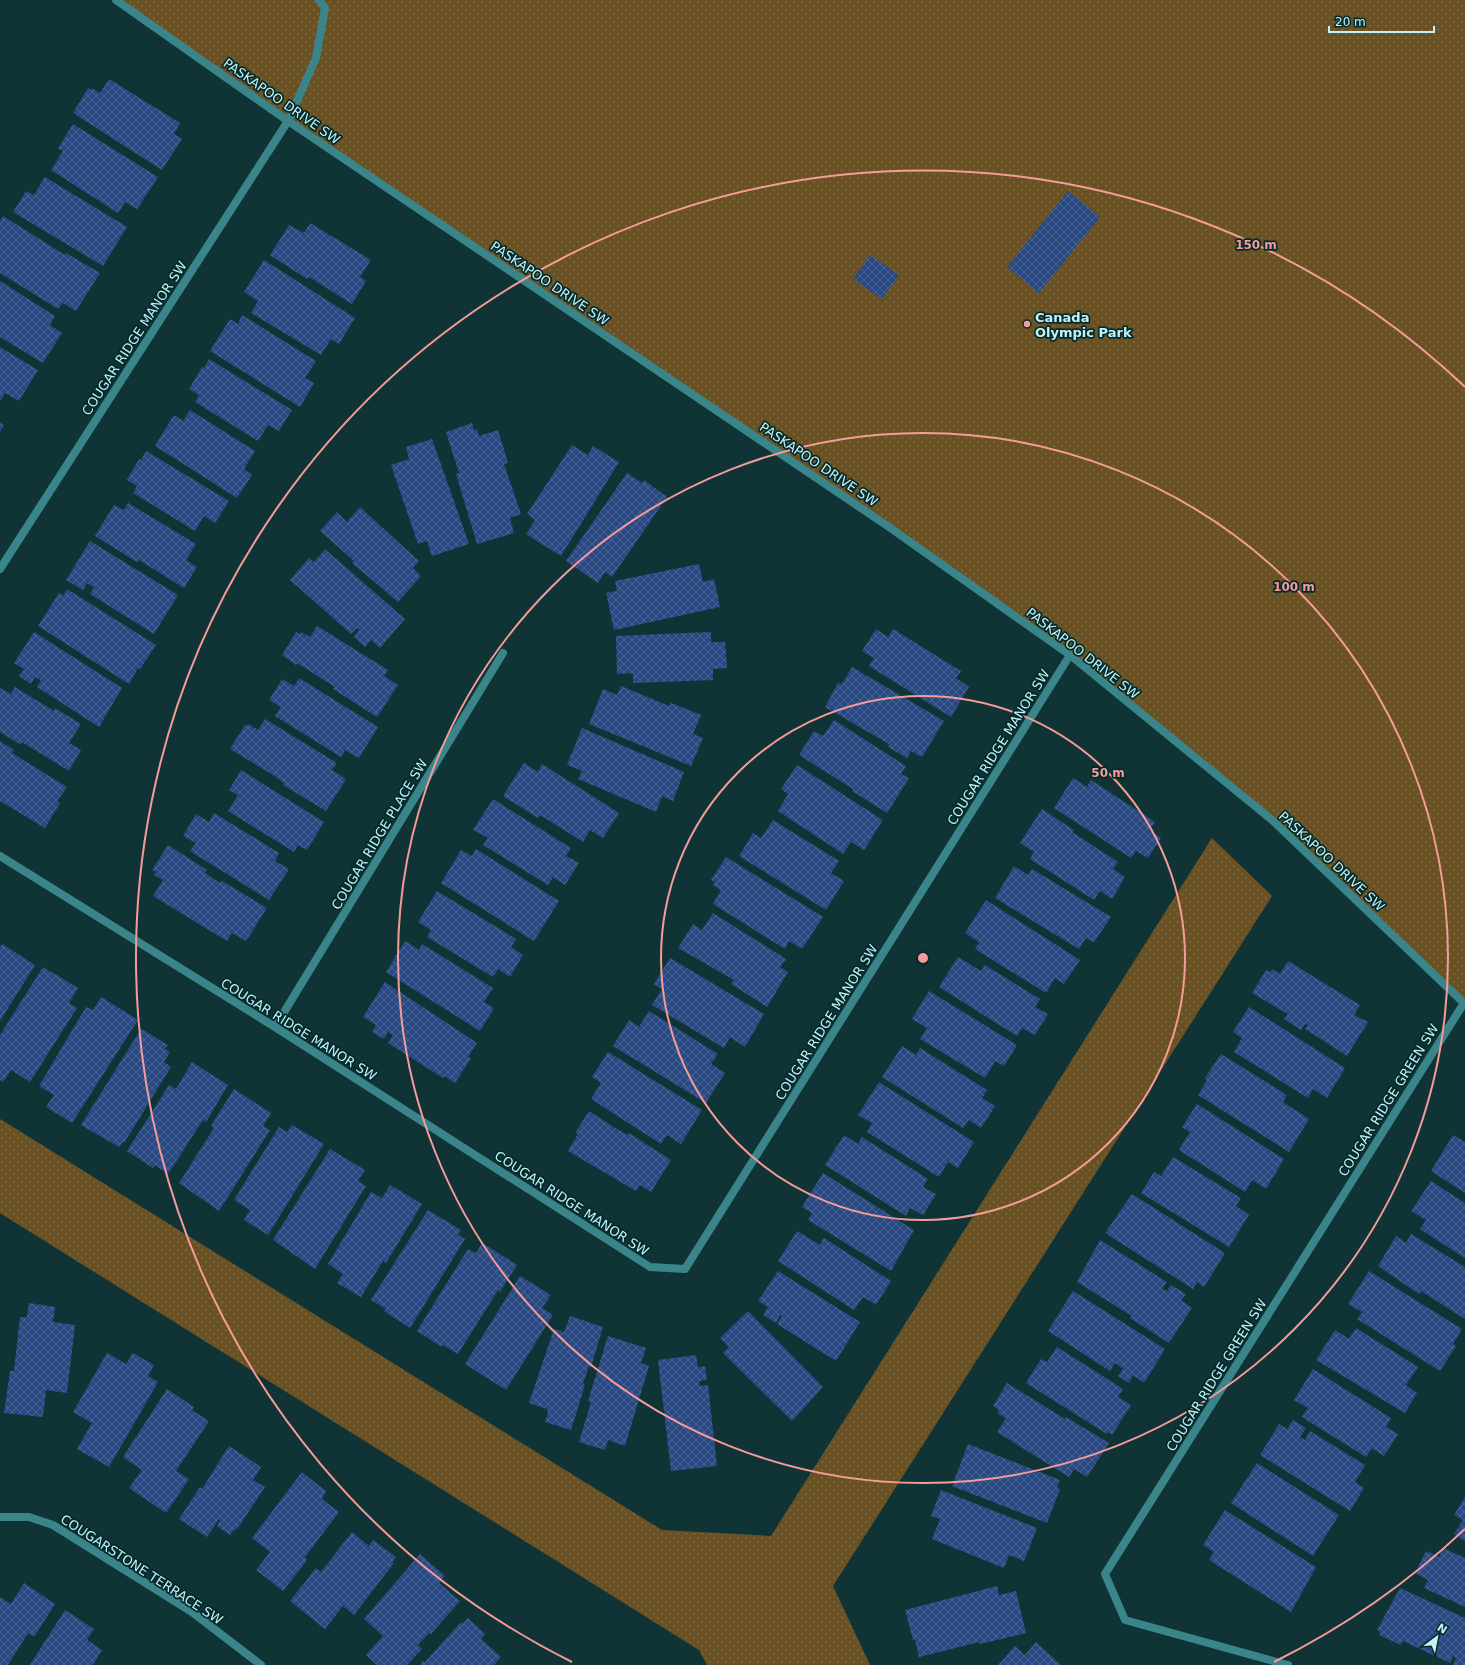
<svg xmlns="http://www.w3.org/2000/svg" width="1465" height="1665" viewBox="0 0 1465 1665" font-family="'DejaVu Sans',sans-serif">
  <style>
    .grass { fill: url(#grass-dots) }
    .building { fill: url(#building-cross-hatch) }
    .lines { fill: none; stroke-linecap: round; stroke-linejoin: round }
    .service { stroke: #39858a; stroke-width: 8 }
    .minor { stroke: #39858a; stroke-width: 8 }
    .tertiary { stroke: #39858a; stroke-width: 8 }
    .ring { fill: none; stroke: #f59b99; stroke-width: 2 }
    .poi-dot { fill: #f59b99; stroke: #042a2c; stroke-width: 1.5 }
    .labels { text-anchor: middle; stroke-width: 3.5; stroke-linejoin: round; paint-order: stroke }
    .street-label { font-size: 13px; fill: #c1f3f6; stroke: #042a2c }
    .poi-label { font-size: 13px; font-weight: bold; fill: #c1f3f6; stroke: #042a2c; text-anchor: start }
    .centre { fill: #f59b99; stroke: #042a2c; stroke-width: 2 }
    .ring-label { font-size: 12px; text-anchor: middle; font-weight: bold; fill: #f59b99; stroke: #042a2c; stroke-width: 3.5; stroke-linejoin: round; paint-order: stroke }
  </style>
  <defs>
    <pattern id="grass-dots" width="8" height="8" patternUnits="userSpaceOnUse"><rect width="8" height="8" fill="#6a5124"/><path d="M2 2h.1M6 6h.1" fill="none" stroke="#7e6a44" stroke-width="1.8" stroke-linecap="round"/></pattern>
    <pattern id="building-cross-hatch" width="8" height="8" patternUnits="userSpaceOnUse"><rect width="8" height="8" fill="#2a4982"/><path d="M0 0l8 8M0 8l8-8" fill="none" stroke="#476494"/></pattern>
  </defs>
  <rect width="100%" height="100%" fill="#103436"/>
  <g class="grass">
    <polygon points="116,0 1465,0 1465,1004 1272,820 1070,655"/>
    <polygon points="1212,838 1272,896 833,1586 870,1665 707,1665 699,1650 0,1213 0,1119 662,1530 771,1536"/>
  </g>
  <g class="building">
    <polygon points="109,79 180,123 174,134 182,139 162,170 73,113 88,88 91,90 92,88 100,93"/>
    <polygon points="73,124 158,177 137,209 125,202 118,213 51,170 63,151 58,148"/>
    <polygon points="45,177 127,227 103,266 13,212 26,191 34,195"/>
    <polygon points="1068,191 1100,217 1039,293 1007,267"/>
    <polygon points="3,216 65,255 66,253 100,273 76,311 63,303 58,309 0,273 0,221"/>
    <polygon points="310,223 371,260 360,277 366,281 352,304 309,277 307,279 270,255 289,225 304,233"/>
    <polygon points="870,255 899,275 882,299 853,279"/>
    <polygon points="264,260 355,318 339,344 331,339 321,355 251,313 258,301 244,292"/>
    <polygon points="0,281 55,316 50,325 62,333 43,363 0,337"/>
    <polygon points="242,315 316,361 305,378 314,383 300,407 210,351 230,319 238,324"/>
    <polygon points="0,347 38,370 19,401 5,393 0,401"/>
    <polygon points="209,359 292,410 279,431 268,425 258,441 195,402 199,395 189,389 202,367 204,368"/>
    <polygon points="190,410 255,451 244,469 252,475 237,498 155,446 174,415 183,421"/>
    <polygon points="0,423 4,425 0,432"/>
    <polygon points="472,423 474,430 477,429 479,436 498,430 508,463 504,464 521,514 510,518 514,533 477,544 456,474 459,473 446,432"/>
    <polygon points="432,439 469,544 432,556 427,541 418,544 391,465 409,459 406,447"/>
    <polygon points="572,445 588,455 593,446 619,462 561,556 526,534 535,520 527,514"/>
    <polygon points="146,451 229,501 215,523 204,516 195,531 133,493 137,486 127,480 139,459 141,460"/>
    <polygon points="627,473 642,483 644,480 667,497 612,577 605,572 598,583 566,561"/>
    <polygon points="128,503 196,544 186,560 197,567 184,588 139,560 137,562 95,536 114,505 124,510"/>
    <polygon points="360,507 419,561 413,568 421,576 398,602 352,563 354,561 320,531 337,512 347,522"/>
    <polygon points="90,541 178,595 154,634 90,594 94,587 87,583 83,590 66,580"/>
    <polygon points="325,549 405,619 380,648 371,640 365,647 354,637 359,630 357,628 351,634 290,580 309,558 314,562"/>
    <polygon points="699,564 703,582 714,579 720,607 614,630 606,593 617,591 615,581"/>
    <polygon points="67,589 156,645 140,669 138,668 129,684 38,626 59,593 63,596"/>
    <polygon points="317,626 388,670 384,676 398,685 377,717 333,689 335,687 297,663 296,665 282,655 296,632 300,634 301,632 310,637"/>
    <polygon points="876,629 888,637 893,629 961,671 956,678 969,687 951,717 869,666 874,658 862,651"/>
    <polygon points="34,632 122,688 99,727 37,687 41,680 35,677 31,684 19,676 24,669 14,663"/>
    <polygon points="711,632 711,642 725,642 727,668 713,669 713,680 633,683 633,673 617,674 616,636"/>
    <polygon points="852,667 944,721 922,757 911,751 907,758 888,747 889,744 825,707 838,683 842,684"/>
    <polygon points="299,678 378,727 359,758 345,750 341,757 275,716 281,707 269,700 282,679 294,686"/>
    <polygon points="621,686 669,706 671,703 701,715 693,734 703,738 691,766 589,724 603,689 617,695"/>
    <polygon points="15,687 54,711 55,708 81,724 69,743 81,750 69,771 22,742 21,745 0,732 0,688 11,694"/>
    <polygon points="265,719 337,763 332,770 346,779 326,811 283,785 284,783 270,773 230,749 245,725 247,726 248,724 258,730"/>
    <polygon points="834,720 906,766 901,774 909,778 887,813 852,791 853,789 799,755 814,731 823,736"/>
    <polygon points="582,728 684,772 673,801 662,796 656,812 578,779 582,771 567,765"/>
    <polygon points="0,741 14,750 12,753 67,787 57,801 60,803 45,828 0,801"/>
    <polygon points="524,763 538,772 542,764 619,813 603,838 590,830 583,842 540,815 538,818 503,796"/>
    <polygon points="797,765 883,820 864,850 851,842 843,854 778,811 788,794 781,789"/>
    <polygon points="241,770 324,822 307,850 298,845 294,852 228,811 238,795 229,790"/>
    <polygon points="1073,778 1087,787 1091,780 1155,822 1149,830 1161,838 1148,858 1136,851 1131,858 1054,808"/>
    <polygon points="493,799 571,848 566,856 579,863 565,885 553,877 548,885 483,845 488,838 473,830"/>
    <polygon points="1042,809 1074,830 1072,832 1118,862 1113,869 1125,877 1112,899 1100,891 1094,900 1030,859 1034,852 1020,843"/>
    <polygon points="214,813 279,853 275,861 289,869 269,900 190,851 196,843 183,836 196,814 209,822"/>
    <polygon points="773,820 839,861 831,873 844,881 826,910 739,856 753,833 761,838"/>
    <polygon points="168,845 207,870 205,873 220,883 222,881 267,908 246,941 232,933 227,941 153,896 163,880 154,875 156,872 152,870"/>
    <polygon points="476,849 559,901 534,941 441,883 461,850 472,856"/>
    <polygon points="726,857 823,917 802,949 789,941 785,949 713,904 721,890 713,885 715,882 711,880"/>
    <polygon points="1014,866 1028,875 1032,869 1111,917 1094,942 1086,938 1079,949 995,898"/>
    <polygon points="437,891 516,939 511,947 523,955 510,977 498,969 493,977 427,937 431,930 418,922"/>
    <polygon points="986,900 1080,960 1064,984 1055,978 1046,993 975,949 979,942 965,933"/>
    <polygon points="713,913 786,959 780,967 788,972 767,1007 731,984 734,980 678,948 693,924 702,930"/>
    <polygon points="405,941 419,950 422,944 493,988 484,1002 494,1008 480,1031 386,972"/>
    <polygon points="2,944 35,965 0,1021 0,947"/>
    <polygon points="958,957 981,971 985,965 1040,999 1035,1007 1048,1014 1035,1035 1022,1028 1017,1036 939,987"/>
    <polygon points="670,958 764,1014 745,1047 730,1037 724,1048 652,1005 662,989 654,984"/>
    <polygon points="1288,961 1360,1005 1354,1015 1368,1022 1347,1056 1305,1029 1308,1025 1305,1024 1301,1030 1284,1019 1288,1014 1252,993 1266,970 1270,972 1272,969 1280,974"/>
    <polygon points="43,967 78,988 69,1003 77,1008 30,1082 11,1070 3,1082 0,1080 0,1035"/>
    <polygon points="385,982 477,1043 468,1057 471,1058 455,1083 444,1076 443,1078 388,1043 393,1035 388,1032 384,1039 372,1032 376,1025 363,1017"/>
    <polygon points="929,991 1017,1045 1004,1066 995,1061 985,1078 920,1039 927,1028 912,1019"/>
    <polygon points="101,997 138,1020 72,1123 46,1107 54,1095 39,1086 86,1007 93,1010"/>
    <polygon points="1249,1007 1345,1068 1327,1098 1313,1089 1308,1098 1234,1052 1242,1038 1233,1032"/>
    <polygon points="649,1011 718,1054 711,1064 725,1073 706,1103 613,1046 629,1020 639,1027"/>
    <polygon points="141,1029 168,1045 165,1049 170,1052 164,1062 171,1067 124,1143 123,1142 119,1147 81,1125"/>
    <polygon points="902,1046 916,1055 920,1048 987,1090 982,1098 995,1106 981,1128 969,1120 963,1128 882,1077"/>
    <polygon points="608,1052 702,1110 681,1144 667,1135 661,1144 591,1099 601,1083 592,1077"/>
    <polygon points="1221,1054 1287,1095 1283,1102 1309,1119 1289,1152 1198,1095 1207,1080 1205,1078"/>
    <polygon points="192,1062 228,1085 206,1122 203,1120 168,1174 155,1165 153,1168 127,1151 169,1085 176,1089"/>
    <polygon points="879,1082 974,1142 958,1168 948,1162 939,1177 867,1132 872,1123 858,1115"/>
    <polygon points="234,1089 271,1113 263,1126 270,1130 219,1211 179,1183 214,1128 211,1126"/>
    <polygon points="1197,1104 1284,1159 1266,1189 1252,1180 1245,1192 1179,1150 1190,1132 1182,1127"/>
    <polygon points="589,1111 615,1128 628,1135 629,1133 671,1160 651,1192 640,1185 636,1191 568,1151 578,1134 575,1133"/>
    <polygon points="292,1125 324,1144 268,1235 244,1220 250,1210 234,1200 279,1127 287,1132"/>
    <polygon points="844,1135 858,1144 862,1137 928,1179 923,1187 936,1194 923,1215 910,1208 906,1216 825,1165"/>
    <polygon points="1453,1135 1465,1142 1465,1193 1431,1171"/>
    <polygon points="330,1149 365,1170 358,1181 366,1186 315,1269 273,1240"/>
    <polygon points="1173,1157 1241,1198 1236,1206 1249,1215 1229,1247 1141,1193 1154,1172 1161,1176"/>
    <polygon points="823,1173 914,1230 891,1271 808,1220 812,1213 802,1207"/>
    <polygon points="1431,1181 1465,1203 1465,1258 1420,1229 1426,1220 1411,1211"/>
    <polygon points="390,1185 422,1204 386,1263 383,1261 361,1297 337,1283 343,1274 328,1264 371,1192 382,1198"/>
    <polygon points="1132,1194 1225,1253 1204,1287 1197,1282 1193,1289 1105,1233"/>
    <polygon points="428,1210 461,1230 458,1235 465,1239 410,1328 384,1311 386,1309 371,1300"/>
    <polygon points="797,1231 820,1245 824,1238 891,1281 876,1305 863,1297 854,1310 778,1261"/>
    <polygon points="1411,1234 1465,1267 1465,1319 1421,1291 1419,1294 1378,1266 1396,1236 1406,1243"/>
    <polygon points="1100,1240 1167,1282 1162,1289 1167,1291 1171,1285 1186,1294 1181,1300 1192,1308 1169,1343 1130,1318 1132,1316 1077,1282"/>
    <polygon points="482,1243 517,1265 500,1292 498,1290 458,1354 443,1345 442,1347 417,1331 468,1249 476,1253"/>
    <polygon points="778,1271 860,1322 836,1361 777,1324 782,1316 780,1315 776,1323 763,1315 768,1307 758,1301"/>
    <polygon points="1369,1271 1462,1329 1453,1344 1456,1346 1440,1371 1357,1319 1362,1312 1348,1304"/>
    <polygon points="520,1276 551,1295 542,1308 553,1315 506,1390 465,1364"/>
    <polygon points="1073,1291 1165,1349 1144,1383 1133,1375 1129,1383 1118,1376 1123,1369 1115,1363 1110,1371 1048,1331"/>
    <polygon points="29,1303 55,1307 53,1322 75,1325 67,1393 46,1390 43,1417 4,1413 10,1371 14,1371 20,1317 27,1317"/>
    <polygon points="748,1311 823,1387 792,1421 723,1353 729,1347 720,1338"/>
    <polygon points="570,1316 603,1327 591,1367 589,1366 583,1384 585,1385 571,1430 545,1422 548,1413 547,1409 529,1403 554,1329 564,1332"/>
    <polygon points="1356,1328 1418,1367 1406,1385 1417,1393 1405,1413 1316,1360 1335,1330 1349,1339"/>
    <polygon points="608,1336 646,1348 641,1363 649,1366 625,1446 608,1440 605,1450 579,1442 591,1402 588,1401"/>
    <polygon points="1057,1347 1123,1389 1118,1397 1131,1405 1112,1435 1108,1432 1107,1434 1026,1383 1041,1359 1047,1362"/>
    <polygon points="107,1353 126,1364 133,1353 154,1365 148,1376 158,1382 109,1467 77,1449 92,1423 73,1412"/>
    <polygon points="696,1355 698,1367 705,1366 707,1380 699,1381 700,1386 708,1385 717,1466 671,1471 658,1360"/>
    <polygon points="1313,1369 1391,1418 1386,1427 1398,1434 1384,1456 1372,1448 1366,1457 1302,1417 1308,1408 1294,1400"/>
    <polygon points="1007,1383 1065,1419 1066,1417 1109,1443 1087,1477 1074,1469 1069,1477 997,1432 1006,1418 997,1413 999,1410 993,1406"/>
    <polygon points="167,1389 194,1407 192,1410 209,1421 176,1471 189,1479 166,1513 129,1488 142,1470 123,1457"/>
    <polygon points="1293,1420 1306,1428 1300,1437 1305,1440 1310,1431 1365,1465 1355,1482 1364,1488 1350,1511 1260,1455 1279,1424 1287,1429"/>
    <polygon points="968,1444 1060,1480 1057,1488 1060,1489 1047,1523 952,1486"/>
    <polygon points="229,1446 261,1467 253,1480 265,1487 238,1528 234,1530 230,1535 217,1526 220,1520 219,1519 207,1537 179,1519 200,1487 202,1489"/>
    <polygon points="1257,1463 1339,1515 1313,1556 1231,1503"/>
    <polygon points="302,1472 326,1491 322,1499 339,1512 305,1557 307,1560 283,1591 256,1570 270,1552 252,1538"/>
    <polygon points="941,1490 1037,1528 1024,1561 1009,1555 1004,1568 932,1539 940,1519 931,1516"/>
    <polygon points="1465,1497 1465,1541 1454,1534 1463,1520 1454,1515"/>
    <polygon points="1225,1510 1316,1567 1291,1612 1209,1560 1214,1552 1203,1545"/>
    <polygon points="352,1532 369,1546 373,1540 396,1557 392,1562 394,1563 354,1615 343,1606 325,1629 290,1601 316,1568 321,1572"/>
    <polygon points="1443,1548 1465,1558 1465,1607 1424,1588 1428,1580 1415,1573 1426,1551 1439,1557"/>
    <polygon points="420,1554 445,1576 439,1583 460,1601 431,1634 429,1633 418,1645 422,1649 407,1665 377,1665 366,1655 383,1636 364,1619"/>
    <polygon points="24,1583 55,1604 34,1637 28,1633 8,1665 0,1665 0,1597 11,1604"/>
    <polygon points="997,1586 999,1595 1016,1591 1026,1633 980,1644 979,1642 919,1657 915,1640 913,1640 905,1610"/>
    <polygon points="1400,1588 1465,1618 1465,1665 1453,1665 1456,1658 1453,1656 1450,1663 1403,1641 1401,1645 1379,1635 1380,1632 1377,1630"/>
    <polygon points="65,1610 94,1629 87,1640 102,1650 93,1665 30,1665"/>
    <polygon points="468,1618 485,1634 481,1639 501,1657 494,1665 420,1665 423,1661 425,1662 461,1622 462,1624"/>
    <polygon points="1036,1642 1061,1665 998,1665 1015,1646 1025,1655"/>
  </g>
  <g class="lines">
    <polyline class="service" points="288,121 316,58 325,8 319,0"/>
    <g class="minor">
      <polyline points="0,569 288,121"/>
      <polyline points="0,856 275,1027 650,1267 685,1269 1070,655"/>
      <polyline points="275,1027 503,653"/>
      <polyline points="0,1517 29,1517 53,1525 192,1612 261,1665"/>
      <polyline points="1288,1665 1125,1620 1105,1574 1464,1003"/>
    </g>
    <polyline class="tertiary" points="116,0 288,121 889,527 1070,655 1272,820 1465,1004"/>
  </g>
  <g class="ring">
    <circle cx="923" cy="958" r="262"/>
    <circle cx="923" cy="958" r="525"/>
    <path d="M1465 1529A787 787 0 0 1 1274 1662M572 1662A787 787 0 1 1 1465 387"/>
  </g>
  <circle class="poi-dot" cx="1027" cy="324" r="4"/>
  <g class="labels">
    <g class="street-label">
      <text transform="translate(282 101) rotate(35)" y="5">PASKAPOO DRIVE SW</text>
      <text transform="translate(550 283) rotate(34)" y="5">PASKAPOO DRIVE SW</text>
      <text transform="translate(134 338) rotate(-57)" y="5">COUGAR RIDGE MANOR SW</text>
      <text transform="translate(819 464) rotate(34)" y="5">PASKAPOO DRIVE SW</text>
      <text transform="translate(1083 653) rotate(38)" y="5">PASKAPOO DRIVE SW</text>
      <text transform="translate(998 747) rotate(-58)" y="5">COUGAR RIDGE MANOR SW</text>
      <text transform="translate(379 834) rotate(-59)" y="5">COUGAR RIDGE PLACE SW</text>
      <text transform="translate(1332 861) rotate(43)" y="5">PASKAPOO DRIVE SW</text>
      <text transform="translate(826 1022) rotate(-58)" y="5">COUGAR RIDGE MANOR SW</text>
      <text transform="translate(299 1029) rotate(32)" y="5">COUGAR RIDGE MANOR SW</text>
      <text transform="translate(1388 1100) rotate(-58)" y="5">COUGAR RIDGE GREEN SW</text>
      <text transform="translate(572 1203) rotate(33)" y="5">COUGAR RIDGE MANOR SW</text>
      <text transform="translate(1216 1375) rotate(-58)" y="5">COUGAR RIDGE GREEN SW</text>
      <text transform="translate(142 1569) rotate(33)" y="5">COUGARSTONE TERRACE SW</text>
    </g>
    <g class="poi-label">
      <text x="1035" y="322">Canada<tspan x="1035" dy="15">Olympic Park</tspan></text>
    </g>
  </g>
  <circle cx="923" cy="958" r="6" class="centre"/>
  <g class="ring-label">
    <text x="1256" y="249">150 m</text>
    <text x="1294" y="591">100 m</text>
    <text x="1108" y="777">50 m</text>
  </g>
  <g transform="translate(1437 1637) rotate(32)" stroke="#042a2c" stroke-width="3" paint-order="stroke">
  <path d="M0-3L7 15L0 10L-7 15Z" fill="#c1f3f6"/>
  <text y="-6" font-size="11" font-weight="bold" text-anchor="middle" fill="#c1f3f6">N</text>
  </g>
  <path d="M1329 26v6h105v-6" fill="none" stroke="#c1f3f6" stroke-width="2"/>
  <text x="1335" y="26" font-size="12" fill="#c1f3f6" stroke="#042a2c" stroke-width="3" paint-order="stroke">20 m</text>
</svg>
